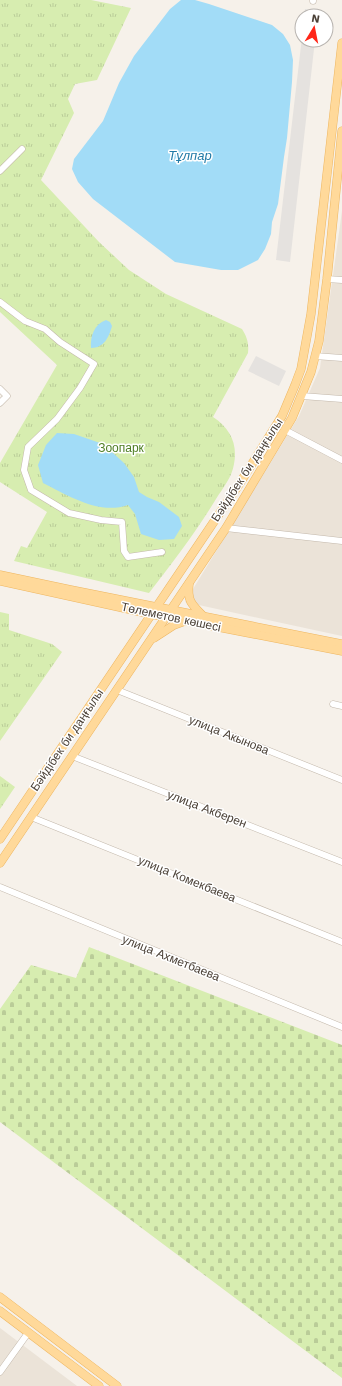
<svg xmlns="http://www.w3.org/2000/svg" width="342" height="1386" viewBox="0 0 342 1386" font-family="'Work Sans',sans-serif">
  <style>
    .residential { fill: #ebe3d8 }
    .cemetery { fill: url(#cemetery-stones) }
    .park { fill: url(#park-tufts) }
    .parking { fill: #e5e2df }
    .water { fill: #a2dcf7 }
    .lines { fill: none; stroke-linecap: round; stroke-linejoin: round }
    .minor-casing { stroke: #c3b8ab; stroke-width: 7 }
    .major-casing { stroke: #eeb660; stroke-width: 9 }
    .minor { stroke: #fff; stroke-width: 6 }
    .major { stroke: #ffd99a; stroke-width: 8 }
    .labels { text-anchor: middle; stroke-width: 3; stroke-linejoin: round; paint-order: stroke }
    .park-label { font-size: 12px; fill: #4e7e23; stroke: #fff }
    .street-label { font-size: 12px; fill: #4b4137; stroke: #fff }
    .water-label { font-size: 13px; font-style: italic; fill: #227ba7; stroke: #fff }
  </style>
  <defs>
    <pattern id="cemetery-stones" width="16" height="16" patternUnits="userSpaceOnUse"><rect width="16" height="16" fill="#d7edb0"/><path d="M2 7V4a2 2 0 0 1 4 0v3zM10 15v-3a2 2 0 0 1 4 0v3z" fill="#bacc98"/></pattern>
    <pattern id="park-tufts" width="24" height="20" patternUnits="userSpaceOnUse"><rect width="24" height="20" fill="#d7edb0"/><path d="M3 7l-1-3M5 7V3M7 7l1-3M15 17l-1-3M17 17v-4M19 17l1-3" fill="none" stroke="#bacc98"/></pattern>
  </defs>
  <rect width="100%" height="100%" fill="#f6f1ea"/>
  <g class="residential">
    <polygon points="342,211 342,636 185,602 299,416 320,368"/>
    <polygon points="0,1328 77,1386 0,1386"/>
  </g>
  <polygon class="cemetery" points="89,947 342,1045 342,1378 0,1122 0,1009 31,965 76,978"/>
  <g class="park">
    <path d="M0,0H91L131,8L97,80L75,84L68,99L74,113L41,180L99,242L129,270L166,294L242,329C247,337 249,343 248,353L213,417C230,428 238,444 234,464C232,477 223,488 216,499C196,532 173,562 149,593L14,561L21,546L27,548L47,512L0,482V463L57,365L0,312Z"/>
    <polygon points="0,612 9,614 9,630 52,644 62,652 0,741"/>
    <polygon points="0,776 15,787 0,809"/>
  </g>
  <g class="parking">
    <polygon points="305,9 319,10 318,16 304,16"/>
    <polygon points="302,37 302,40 315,40 290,262 276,260"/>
    <polygon points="256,356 286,371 279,386 248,371"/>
  </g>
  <g class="water">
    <polygon points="181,0 195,0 209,4 272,25 283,34 290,45 293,60 292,82 287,138 284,157 278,204 272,222 271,234 265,249 258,260 238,270 221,270 175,262 93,199 78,182 72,169 74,159 103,121 119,83 134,56 170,9"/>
    <path d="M106,320L110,322L112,326C109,337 104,348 91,348C90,337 94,324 106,320Z"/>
    <path d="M57,433L74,434L103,444L124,463L134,477L139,492L147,497L159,502L179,517L182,526L174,539L159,540L141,534L135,514L128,505C99,515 69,496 43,483L38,465L46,445Z"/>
  </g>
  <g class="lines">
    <defs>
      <g id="minor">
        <polyline points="313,1 313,0"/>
        <polyline points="0,171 22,149"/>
        <polyline points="327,279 342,280"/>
        <polyline points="0,302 25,321 45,329 60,342 94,364 80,388 57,419 28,447 24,470 31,490 69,513 101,520 122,522 124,551 128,557 162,552"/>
        <polyline points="315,356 342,358"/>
        <polyline points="0,389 7,396 0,403"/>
        <polyline points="302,396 342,399"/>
        <polyline points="285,430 342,460"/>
        <polyline points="226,528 342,541"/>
        <polyline points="117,690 342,780"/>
        <polyline points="333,704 342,706"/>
        <polyline points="72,756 342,862"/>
        <polyline points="31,817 342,942"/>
        <polyline points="0,887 342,1027"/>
        <polyline points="0,1372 28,1333"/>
      </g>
      <g id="major">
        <polyline points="0,575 71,590 342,644"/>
        <polyline points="0,581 151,614 342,651"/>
        <path d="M189,584C187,600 191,604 203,616"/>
        <polyline points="154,638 174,625 185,621"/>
        <polyline points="0,839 240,483 282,416 295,385 301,369 311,314 342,43"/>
        <polyline points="0,863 226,528 292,418 311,372 319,341 327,279 342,131"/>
        <polyline points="0,1297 117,1386"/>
        <polyline points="0,1311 99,1386"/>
      </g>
    </defs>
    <use href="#minor" class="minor-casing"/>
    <use href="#major" class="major-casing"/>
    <use href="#minor" class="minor"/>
    <use href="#major" class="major"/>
  </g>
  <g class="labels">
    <g class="park-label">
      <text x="121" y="452">Зоопарк</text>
    </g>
    <g class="street-label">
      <text transform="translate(247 470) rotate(-57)" y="4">Бәйдібек би даңғылы</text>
      <text transform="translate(171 617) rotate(12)" y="4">Төлеметов көшесі</text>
      <text transform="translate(229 735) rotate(22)" y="4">улица Акынова</text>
      <text transform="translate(67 740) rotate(-56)" y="4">Бәйдібек би даңғылы</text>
      <text transform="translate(207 809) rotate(21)" y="4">улица Акберен</text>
      <text transform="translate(187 879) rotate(22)" y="4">улица Комекбаева</text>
      <text transform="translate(171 958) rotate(22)" y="4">улица Ахметбаева</text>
    </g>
    <g class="water-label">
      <text x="190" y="160">Тұлпар</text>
    </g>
  </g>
  <g transform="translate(314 28) rotate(10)"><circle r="19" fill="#ffffff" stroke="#b7b3af"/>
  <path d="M0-3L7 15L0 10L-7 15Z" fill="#ff2618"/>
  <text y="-6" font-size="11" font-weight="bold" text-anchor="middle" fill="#4b4137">N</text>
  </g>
</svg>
